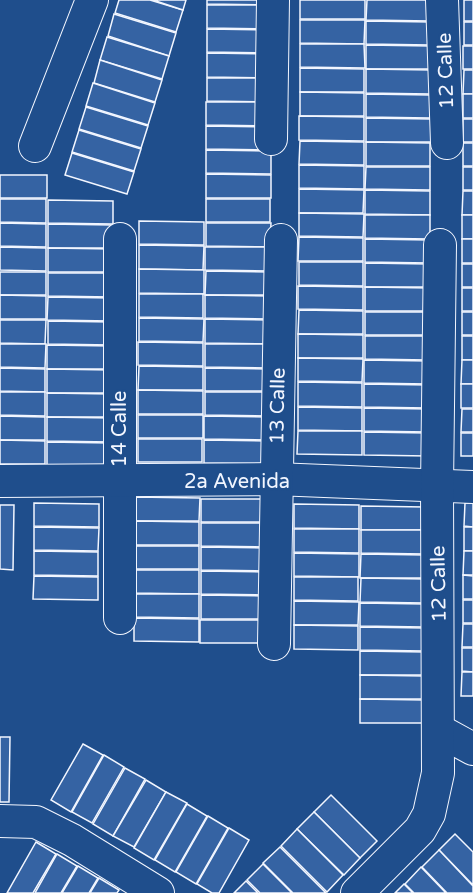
<svg xmlns="http://www.w3.org/2000/svg" width="473" height="893" viewBox="0 0 473 893" font-family="'Varela Round',sans-serif">
  <style>
    .building { fill: #3563a3; stroke: #f2f6ff; stroke-width: 1.5 }
    .lines { fill: none; stroke-linecap: round; stroke-linejoin: round }
    .minor-casing { stroke: #f2f6ff; stroke-width: 34 }
    .minor { stroke: #1f4e8c; stroke-width: 32 }
    .labels { text-anchor: middle; stroke-width: 4.5; stroke-linejoin: round; paint-order: stroke }
    .street-label { font-size: 20px; fill: #f2f6ff; stroke: #1f4e8c }
  </style>
  <rect width="100%" height="100%" fill="#1f4e8c"/>
  <g class="building">
    <polygon points="119,0 150,0 183,10 176,32 115,13"/>
    <polygon points="153,0 186,0 183,10"/>
    <polygon points="207,0 272,0 272,5 207,4"/>
    <rect x="300" y="0" width="65" height="19"/>
    <polygon points="367,0 431,0 431,21 366,20"/>
    <rect x="464" y="0" width="9" height="21"/>
    <polygon points="207,5 272,5 272,29 207,28"/>
    <polygon points="114,14 176,33 169,56 108,36"/>
    <polygon points="300,20 365,20 364,44 300,43"/>
    <polygon points="366,21 431,22 431,45 366,44"/>
    <rect x="464" y="22" width="9" height="23"/>
    <polygon points="207,29 272,30 271,53 207,52"/>
    <polygon points="107,37 169,56 162,79 100,60"/>
    <polygon points="300,44 364,44 365,68 300,67"/>
    <polygon points="366,45 431,46 431,69 366,69"/>
    <rect x="463" y="46" width="10" height="23"/>
    <polygon points="207,53 271,54 271,78 207,77"/>
    <polygon points="100,60 162,80 155,102 94,83"/>
    <polygon points="300,68 364,69 364,92 300,92"/>
    <polygon points="366,69 431,70 431,94 366,93"/>
    <polygon points="464,70 473,70 473,94 463,94"/>
    <polygon points="207,78 271,78 271,102 207,101"/>
    <polygon points="93,83 155,103 148,125 86,106"/>
    <polygon points="300,92 364,93 364,116 300,116"/>
    <polygon points="366,94 430,95 430,118 366,117"/>
    <rect x="463" y="94" width="10" height="24"/>
    <polygon points="206,102 271,102 271,126 206,125"/>
    <polygon points="86,107 148,126 141,148 79,129"/>
    <polygon points="299,116 364,117 364,141 299,140"/>
    <polygon points="366,118 431,119 431,142 366,142"/>
    <rect x="463" y="119" width="10" height="23"/>
    <polygon points="206,126 271,127 271,150 206,149"/>
    <polygon points="79,130 141,149 134,171 72,152"/>
    <polygon points="300,141 364,142 364,165 299,164"/>
    <polygon points="366,142 430,143 430,166 366,166"/>
    <rect x="463" y="143" width="10" height="23"/>
    <polygon points="206,150 271,151 271,174 206,173"/>
    <polygon points="72,153 134,172 127,194 65,175"/>
    <polygon points="299,165 364,166 364,189 299,188"/>
    <polygon points="366,167 430,167 430,190 365,189"/>
    <rect x="463" y="167" width="10" height="23"/>
    <polygon points="206,174 271,175 271,198 206,198"/>
    <rect x="0" y="175" width="47" height="23"/>
    <polygon points="299,189 364,190 363,213 299,213"/>
    <polygon points="365,190 430,191 430,215 365,214"/>
    <polygon points="463,191 473,191 473,215 462,215"/>
    <polygon points="0,199 46,199 46,223 0,222"/>
    <rect x="206" y="199" width="64" height="23"/>
    <polygon points="48,200 113,201 113,224 48,223"/>
    <polygon points="299,213 364,214 363,237 299,236"/>
    <polygon points="365,215 430,215 430,239 365,238"/>
    <rect x="462" y="215" width="11" height="24"/>
    <polygon points="139,221 204,222 204,245 139,244"/>
    <polygon points="0,223 46,224 46,247 0,246"/>
    <polygon points="206,223 271,223 270,247 206,246"/>
    <polygon points="48,224 113,225 113,248 48,248"/>
    <polygon points="299,237 363,238 363,261 298,261"/>
    <polygon points="365,239 430,240 430,263 365,262"/>
    <rect x="462" y="239" width="11" height="24"/>
    <polygon points="139,245 204,246 203,270 139,269"/>
    <polygon points="0,247 46,248 46,271 0,270"/>
    <polygon points="205,247 270,247 270,271 205,270"/>
    <polygon points="48,248 113,249 112,272 48,272"/>
    <polygon points="299,262 363,262 363,286 299,285"/>
    <polygon points="365,263 429,264 429,287 365,287"/>
    <rect x="462" y="264" width="11" height="23"/>
    <polygon points="139,269 204,270 204,294 139,293"/>
    <polygon points="206,271 270,272 270,295 205,295"/>
    <rect x="0" y="272" width="46" height="23"/>
    <polygon points="48,273 112,273 112,297 48,296"/>
    <polygon points="298,286 363,287 363,310 298,309"/>
    <polygon points="365,287 430,288 429,311 365,311"/>
    <rect x="462" y="288" width="11" height="23"/>
    <polygon points="139,294 203,294 203,318 139,317"/>
    <polygon points="0,295 46,296 46,319 0,319"/>
    <polygon points="205,295 270,296 270,319 205,318"/>
    <polygon points="48,297 112,298 112,321 47,320"/>
    <polygon points="299,310 363,311 363,334 298,334"/>
    <rect x="365" y="312" width="64" height="23"/>
    <rect x="462" y="312" width="11" height="23"/>
    <polygon points="139,318 204,319 203,342 139,341"/>
    <polygon points="205,319 270,320 269,344 205,343"/>
    <polygon points="0,320 46,320 45,344 0,343"/>
    <polygon points="48,321 112,322 112,345 48,344"/>
    <polygon points="298,334 363,335 363,358 298,358"/>
    <polygon points="365,336 429,336 429,360 365,359"/>
    <rect x="462" y="336" width="11" height="24"/>
    <polygon points="138,342 203,343 203,366 138,365"/>
    <polygon points="0,344 46,344 45,368 0,367"/>
    <polygon points="205,344 270,344 270,368 205,367"/>
    <polygon points="47,345 112,346 112,369 47,369"/>
    <polygon points="298,358 363,359 362,382 298,381"/>
    <polygon points="364,360 429,361 429,384 364,383"/>
    <polygon points="462,360 473,360 473,384 461,384"/>
    <polygon points="139,366 203,367 203,390 138,390"/>
    <polygon points="0,368 45,369 45,392 0,391"/>
    <polygon points="205,368 269,369 269,391 205,391"/>
    <polygon points="47,369 112,370 112,393 47,393"/>
    <polygon points="298,382 362,383 362,407 298,406"/>
    <polygon points="364,384 429,385 428,408 364,407"/>
    <rect x="461" y="384" width="12" height="24"/>
    <polygon points="138,390 203,391 203,414 138,414"/>
    <polygon points="0,392 45,392 45,416 0,415"/>
    <polygon points="205,392 269,392 269,416 205,415"/>
    <polygon points="47,393 112,394 112,417 47,417"/>
    <polygon points="298,407 362,408 362,431 298,430"/>
    <polygon points="364,408 429,409 429,432 364,431"/>
    <polygon points="462,409 473,409 473,432 461,432"/>
    <rect x="138" y="415" width="65" height="23"/>
    <polygon points="0,416 45,417 45,440 0,440"/>
    <polygon points="204,416 269,417 269,440 204,439"/>
    <polygon points="47,417 112,418 111,442 47,441"/>
    <polygon points="298,431 362,431 362,455 297,454"/>
    <polygon points="364,432 428,433 428,456 364,455"/>
    <rect x="461" y="433" width="12" height="23"/>
    <rect x="138" y="439" width="64" height="23"/>
    <polygon points="0,440 45,441 45,464 0,464"/>
    <polygon points="204,440 269,441 269,464 204,463"/>
    <polygon points="47,442 111,443 111,466 47,465"/>
    <polygon points="135,497 200,498 199,521 135,521"/>
    <polygon points="201,499 266,499 265,522 201,522"/>
    <polygon points="34,503 99,504 99,527 34,526"/>
    <polygon points="465,503 473,503 473,527 464,526"/>
    <polygon points="294,504 359,505 359,529 294,528"/>
    <polygon points="0,505 14,505 13,570 0,569"/>
    <polygon points="361,506 425,507 425,530 361,530"/>
    <polygon points="135,521 199,522 199,545 134,545"/>
    <polygon points="201,523 266,523 266,547 201,546"/>
    <polygon points="34,527 99,528 98,551 34,550"/>
    <rect x="464" y="527" width="9" height="24"/>
    <polygon points="294,529 359,529 359,553 294,552"/>
    <polygon points="361,530 425,530 425,554 361,553"/>
    <polygon points="135,546 199,546 199,569 134,569"/>
    <polygon points="201,547 265,548 265,571 201,570"/>
    <polygon points="34,551 98,552 98,576 34,575"/>
    <polygon points="464,551 473,551 473,575 463,575"/>
    <polygon points="294,553 359,554 359,577 294,576"/>
    <polygon points="361,554 425,555 425,578 360,578"/>
    <polygon points="134,570 199,570 199,594 134,593"/>
    <polygon points="201,571 265,572 265,595 201,594"/>
    <polygon points="463,575 473,576 473,599 463,599"/>
    <polygon points="34,576 98,577 98,600 33,599"/>
    <polygon points="294,577 358,577 358,601 294,600"/>
    <polygon points="361,578 425,579 425,603 360,602"/>
    <polygon points="134,594 199,594 199,618 134,617"/>
    <polygon points="201,595 265,596 265,619 201,619"/>
    <rect x="463" y="600" width="10" height="23"/>
    <polygon points="294,601 359,602 358,625 294,625"/>
    <polygon points="360,603 425,604 425,627 360,626"/>
    <polygon points="134,618 199,619 199,642 134,641"/>
    <rect x="200" y="620" width="65" height="23"/>
    <polygon points="463,624 473,624 473,647 462,647"/>
    <polygon points="294,625 358,626 358,650 294,649"/>
    <polygon points="360,627 425,628 425,651 360,650"/>
    <polygon points="462,648 473,648 473,672 462,671"/>
    <polygon points="360,651 425,652 425,675 360,675"/>
    <polygon points="462,672 473,672 473,696 461,696"/>
    <polygon points="360,675 424,676 424,699 360,699"/>
    <polygon points="360,699 424,700 424,723 360,723"/>
    <polygon points="0,737 10,737 9,802 0,802"/>
    <polygon points="83,744 103,755 71,812 51,800"/>
    <polygon points="104,755 124,767 92,823 72,812"/>
    <polygon points="125,768 145,779 113,836 93,824"/>
    <polygon points="146,780 166,792 134,847 113,836"/>
    <polygon points="166,792 187,803 154,860 134,848"/>
    <polygon points="331,795 377,841 360,858 314,812"/>
    <polygon points="187,804 207,816 175,872 155,860"/>
    <polygon points="314,812 360,858 344,875 297,829"/>
    <polygon points="208,816 228,828 196,884 176,872"/>
    <polygon points="229,828 249,840 219,893 212,893 197,884"/>
    <polygon points="297,829 343,875 327,892 281,846"/>
    <polygon points="455,834 473,852 473,885 439,850"/>
    <polygon points="36,842 56,854 33,893 7,893"/>
    <polygon points="280,847 326,893 293,893 263,863"/>
    <polygon points="439,850 473,886 473,893 447,893 422,867"/>
    <polygon points="57,854 77,866 61,893 35,893"/>
    <polygon points="263,864 292,893 260,893 247,880"/>
    <polygon points="78,866 98,878 89,893 62,893"/>
    <polygon points="421,867 446,893 414,893 405,884"/>
    <polygon points="99,878 119,890 117,893 90,893"/>
    <polygon points="246,881 258,893 234,893"/>
    <polygon points="404,884 413,893 395,893"/>
  </g>
  <g class="lines">
    <defs>
      <g id="minor">
        <polyline points="442,0 447,143"/>
        <polyline points="271,139 273,0"/>
        <polyline points="35,146 92,0"/>
        <polyline points="120,239 120,618"/>
        <polyline points="0,481 275,479 473,487"/>
        <polyline points="274,644 281,240"/>
        <polyline points="440,731 473,749"/>
        <polyline points="0,821 36,822 72,840 158,893"/>
        <polyline points="357,893 420,830 429,814 438,773 437,487 440,245"/>
      </g>
    </defs>
    <use href="#minor" class="minor-casing"/>
    <use href="#minor" class="minor"/>
  </g>
  <g class="labels">
    <g class="street-label">
      <text transform="translate(445 71) rotate(-92)" y="7">12 Calle</text>
      <text transform="translate(277 406) rotate(-89)" y="7">13 Calle</text>
      <text transform="translate(119 429) rotate(-90)" y="7">14 Calle</text>
      <text x="237" y="488">2a Avenida</text>
      <text transform="translate(438 584) rotate(-91)" y="7">12 Calle</text>
    </g>
  </g>
</svg>
